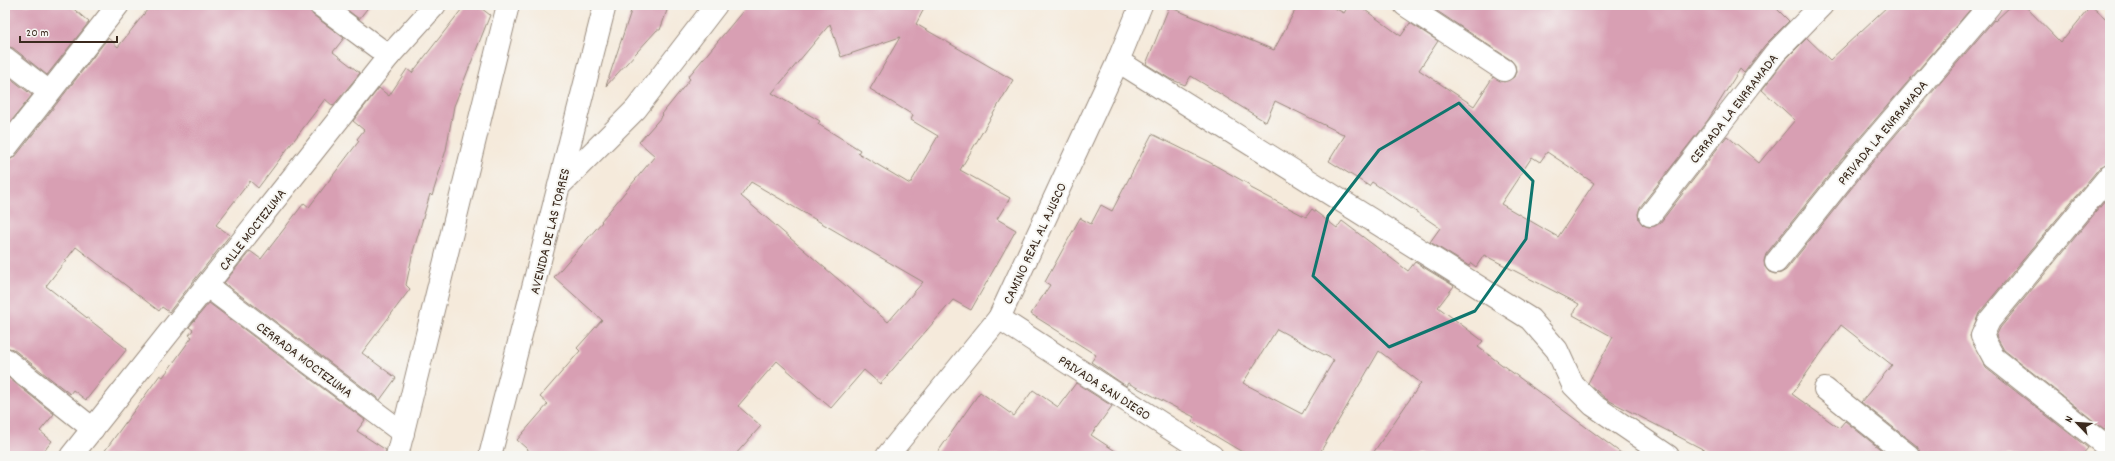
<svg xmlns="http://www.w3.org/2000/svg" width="2115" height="461" viewBox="0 0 2115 461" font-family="Dekko,sans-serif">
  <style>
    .building { fill: #d89fb3; fill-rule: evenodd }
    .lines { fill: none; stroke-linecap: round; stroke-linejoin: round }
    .street-casing { stroke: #988a7c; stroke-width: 24 }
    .street { stroke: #fff; stroke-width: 22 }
    .marked { fill: none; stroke: #0f766e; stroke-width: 3; stroke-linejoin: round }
    .labels { text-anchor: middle; stroke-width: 4; stroke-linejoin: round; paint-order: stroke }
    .street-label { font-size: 14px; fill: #3b2a1e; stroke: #f6f6f2 }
  </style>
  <rect width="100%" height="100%" fill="#f6f6f2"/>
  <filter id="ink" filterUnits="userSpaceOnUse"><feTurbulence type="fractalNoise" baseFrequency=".025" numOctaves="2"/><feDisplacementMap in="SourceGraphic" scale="8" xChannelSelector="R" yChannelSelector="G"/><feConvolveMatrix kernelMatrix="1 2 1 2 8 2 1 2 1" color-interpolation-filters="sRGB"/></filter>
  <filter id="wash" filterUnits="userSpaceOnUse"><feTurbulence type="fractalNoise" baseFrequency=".012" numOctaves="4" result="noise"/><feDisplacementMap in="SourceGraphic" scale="16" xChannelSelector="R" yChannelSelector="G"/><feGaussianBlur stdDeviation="0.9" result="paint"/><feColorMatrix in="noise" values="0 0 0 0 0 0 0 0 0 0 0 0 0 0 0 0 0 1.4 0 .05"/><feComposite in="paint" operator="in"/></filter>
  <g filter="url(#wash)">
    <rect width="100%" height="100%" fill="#f5eadb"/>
    <g id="blocks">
      <g class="building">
        <polygon points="5,5 69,5 89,22 47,75 13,48 5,46"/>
        <polygon points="151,5 308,5 313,15 344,38 333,52 360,73 333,106 325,99 258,188 250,181 216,225 230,235 169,312 162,307 159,311 76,247 46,286 127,349 86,400 73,390 70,394 13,349 5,347 5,161 15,157 108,38 118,47"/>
        <polygon points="341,5 370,5 359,19"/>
        <polygon points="465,5 477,5 490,15 454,106 446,150 432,196 430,194 413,252 406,285 410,289 362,353 396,378 380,400 224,283 250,251 261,259 304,203 309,207 359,141 357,139 364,130 353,121 379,88 389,96 407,69 412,73"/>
        <polygon points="633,5 669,5 660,30 657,30 606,86"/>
        <path d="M748,5H926L916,24L1013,80L960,170L1010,198L997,219L1016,230L971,310L953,300L880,384L864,370L831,408L777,361L738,406L761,426L734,456H535L517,440L548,404L540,397L580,351L577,348L602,320L554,277L602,222L601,221L655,156L639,142L663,115L662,114L690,79L688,77ZM830,24L841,57L900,37L870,89L913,115L911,120L938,136L910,184L858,153L860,150L818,124L820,121L772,93ZM751,182L923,282L888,322L741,196Z"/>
        <path d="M1298,5H1329L1344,13L1349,5H1358L1401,36L1410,23L1438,41L1419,70L1474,106L1493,77L1504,82L1514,77L1516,71L1515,65L1511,60L1428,5H1773L1789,21L1765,45L1744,73L1740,69L1708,120L1640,207L1638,214L1639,220L1643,225L1649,227L1655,226L1660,223L1727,136L1759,163L1795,120L1762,90L1784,61L1807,38L1830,60L1889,5H1974L1850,149L1766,254L1764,261L1765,267L1769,272L1775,274L1781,273L1786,270L1870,165L1994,20L1995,21L2012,5H2024L2060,42L2063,38L2064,39L2091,6L2110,22V163L2100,167L1979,313L1970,336L1986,368L2088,448L2081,456H1921L1917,446L1861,402L1892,365L1841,325L1792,394L1839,428L1845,421L1889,456H1716L1606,399L1588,383L1613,337L1573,315L1579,304L1484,255L1476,267L1471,263L1469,266L1430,242L1440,228L1372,182L1369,186L1329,161L1345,135L1275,101L1266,122L1191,76L1185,85L1170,79L1146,64L1169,7L1274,50ZM1547,152L1594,183L1558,237L1501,204L1532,157L1540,162Z"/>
        <polygon points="5,74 32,95 5,129"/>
        <path d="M1152,134L1209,162L1250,185L1249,187L1306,217L1312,209L1337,228L1342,221L1408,271L1415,262L1454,286L1438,307L1483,341L1478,347L1625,456H1371L1421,383L1379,351L1318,456H1249L1192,422L1194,417L1128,383L1126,386L1091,362L1096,355L1031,314L1050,285L1045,282L1080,218L1091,224L1101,205L1112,211ZM1277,329L1334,360L1302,414L1243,383Z"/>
        <polygon points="2110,195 2110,422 2104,429 2004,350 1996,336 2000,328"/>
        <polygon points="209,303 365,420 357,431 386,450 385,456 101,456 160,375 163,377 192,337 189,335 193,330 189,327"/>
        <polygon points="5,375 54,414 40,431 52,441 40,456 5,456"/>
        <polygon points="1076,383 1112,406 1091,435 1123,456 935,456 980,392 1014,416 1033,390 1058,407"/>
      </g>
    </g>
  </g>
  <g filter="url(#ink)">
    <use href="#blocks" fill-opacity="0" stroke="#988a7c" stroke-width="1"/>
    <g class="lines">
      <defs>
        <g id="street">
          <polyline points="320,5 389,56"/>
          <polyline points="1405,5 1504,70"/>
          <polyline points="5,58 49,92"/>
          <polyline points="1118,61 1530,319 1557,350 1573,385 1593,405 1668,456"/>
          <polyline points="5,149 118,5"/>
          <polyline points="2110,175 1989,321 1982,336 1994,358 2110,449"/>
          <polyline points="560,185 636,109 716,5"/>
          <polyline points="1650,215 1775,53 1822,5"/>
          <polyline points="1776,262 1860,157 1990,5"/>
          <polyline points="207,286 403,433"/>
          <polyline points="999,318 1212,456"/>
          <polyline points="5,359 93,429"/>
          <polyline points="1825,389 1909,456"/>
          <polyline points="71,456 389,56 435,5"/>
          <polyline points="397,456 508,5"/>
          <polyline points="490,456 605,5"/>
          <polyline points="887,456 999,318 1118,61 1141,5"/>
        </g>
      </defs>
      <use href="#street" class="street-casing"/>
      <use href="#street" class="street"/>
    </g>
  </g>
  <path class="marked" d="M1459,103L1533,181L1526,239L1475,311L1389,347L1313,276L1328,216L1379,150Z"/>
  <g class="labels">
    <g class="street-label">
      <text transform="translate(1733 108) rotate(-52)" y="5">CERRADA LA ENRRAMADA</text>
      <text transform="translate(1882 132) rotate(-50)" y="5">PRIVADA LA ENRRAMADA</text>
      <text transform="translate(252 229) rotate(-52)" y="5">CALLE MOCTEZUMA</text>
      <text transform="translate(549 231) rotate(-76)" y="5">AVENIDA DE LAS TORRES</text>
      <text transform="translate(1034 243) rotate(-65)" y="5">CAMINO REAL AL AJUSCO</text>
      <text transform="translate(305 359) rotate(37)" y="5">CERRADA MOCTEZUMA</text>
      <text transform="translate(1105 387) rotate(33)" y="5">PRIVADA SAN DIEGO</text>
    </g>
  </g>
  <rect width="2115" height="461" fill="none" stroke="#f6f6f2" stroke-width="20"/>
  <g transform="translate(2077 423) rotate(295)" stroke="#f6f6f2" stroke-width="3" paint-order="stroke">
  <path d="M0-3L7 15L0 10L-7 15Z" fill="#3b2a1e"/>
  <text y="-6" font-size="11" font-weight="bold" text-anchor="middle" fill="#3b2a1e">N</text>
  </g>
  <path d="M20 36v6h97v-6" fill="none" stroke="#3b2a1e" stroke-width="2"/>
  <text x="26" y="36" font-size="12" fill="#3b2a1e" stroke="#f6f6f2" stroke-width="3" paint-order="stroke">20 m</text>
</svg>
